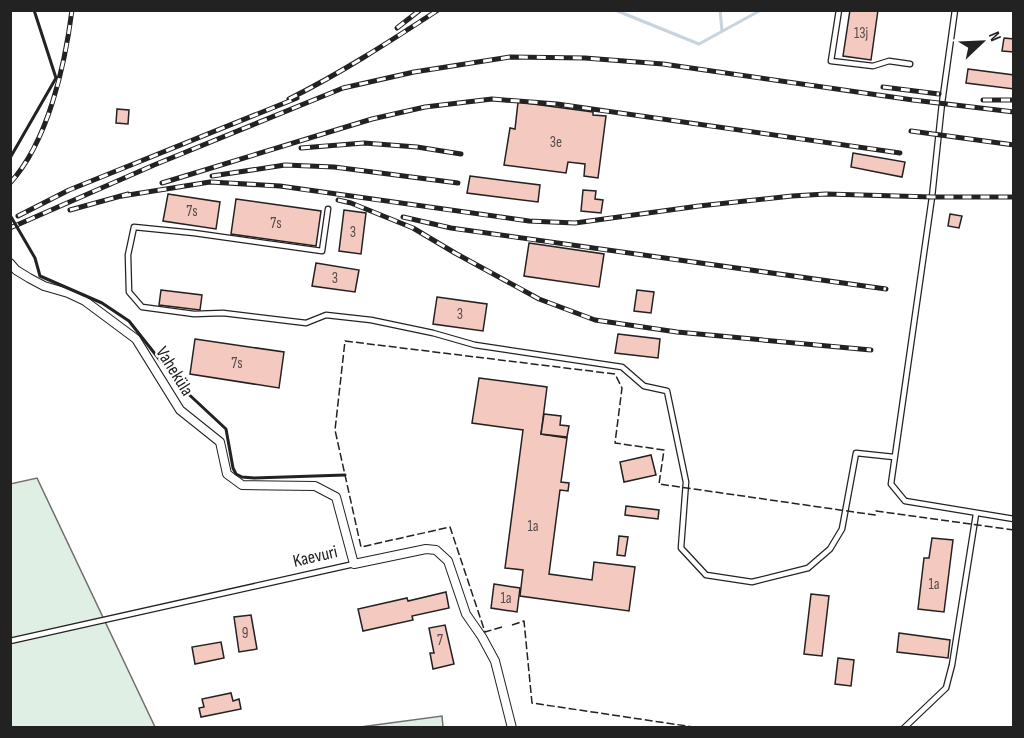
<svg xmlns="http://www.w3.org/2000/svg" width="1024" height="738" viewBox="0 0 1024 738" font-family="'Sofia Sans Condensed',sans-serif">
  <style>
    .green { fill: #e0efe3; stroke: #6f6f6f; stroke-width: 1.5 }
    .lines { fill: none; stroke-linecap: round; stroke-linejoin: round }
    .stream { stroke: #c7d3dd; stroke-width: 3 }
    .building { fill: #f3c9c0; stroke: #222; stroke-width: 1.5 }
    .service-casing { stroke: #222; stroke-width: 7 }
    .minor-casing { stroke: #222; stroke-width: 10 }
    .service { stroke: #fff; stroke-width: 4.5 }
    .minor { stroke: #fff; stroke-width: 8 }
    .rail-casing { stroke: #222; stroke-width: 5 }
    .rail { stroke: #fff; stroke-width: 3; stroke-dasharray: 9; stroke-linecap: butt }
    .fence { stroke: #222; stroke-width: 1.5; stroke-dasharray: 8 3; stroke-linecap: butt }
    .wall { stroke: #222; stroke-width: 3 }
    .labels { text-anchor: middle; stroke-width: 4.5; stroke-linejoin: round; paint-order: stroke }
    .number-label { font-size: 15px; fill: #564c4a }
    .street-label { font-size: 18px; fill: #222; stroke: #fff }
  </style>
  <rect width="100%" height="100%" fill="#fff"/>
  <g class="green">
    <polygon points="37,478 155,727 11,727 10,484"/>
    <polygon points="442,716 443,727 360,727"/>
  </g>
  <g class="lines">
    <g class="stream">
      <polyline points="615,10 699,44 761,10"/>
      <polyline points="720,10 722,31"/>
    </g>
  </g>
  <g class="building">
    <polygon points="850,10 878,10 871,60 843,56"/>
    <polygon points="1004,38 1014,39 1014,52 1002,51"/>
    <polygon points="968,69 1014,75 1014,89 966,83"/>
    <polygon points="518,102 593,112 593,115 606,116 598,178 584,176 585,164 568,162 566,173 504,165 510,128 515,129"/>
    <polygon points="117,109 129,110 128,124 116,123"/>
    <polygon points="853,153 905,162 902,177 851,167"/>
    <polygon points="470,176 540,185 538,202 467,193"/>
    <polygon points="583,190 596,191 595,199 603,200 601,213 581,211"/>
    <polygon points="168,194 220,202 216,229 163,221"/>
    <polygon points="236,199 321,211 316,246 231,234"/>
    <polygon points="344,210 366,213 361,254 339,251"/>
    <polygon points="950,214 962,216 959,228 948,226"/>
    <polygon points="529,243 604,254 599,287 524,276"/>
    <polygon points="316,263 359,270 355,292 312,286"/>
    <polygon points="161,290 202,295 200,310 159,305"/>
    <polygon points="637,290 654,292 651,313 634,311"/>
    <polygon points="437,297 487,304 483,331 433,324"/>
    <polygon points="618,334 660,339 658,358 615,353"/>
    <polygon points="195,339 284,352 279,388 190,374"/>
    <polygon points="479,378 547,387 541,434 567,438 561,482 569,483 568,491 560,490 549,574 592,580 594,562 635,567 629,611 520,596 523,570 505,568 523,430 472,423"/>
    <polygon points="544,414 561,416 560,425 569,426 567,437 541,434"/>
    <polygon points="651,455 656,475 624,482 620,462"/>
    <polygon points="626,506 659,510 658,519 625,515"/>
    <polygon points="619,536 628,537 625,556 617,555"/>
    <polygon points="932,538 953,540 944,612 918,609 924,558 929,558"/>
    <polygon points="494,584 520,588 517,612 491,608"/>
    <polygon points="446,592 449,608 412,616 413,620 363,631 358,609 407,598 408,601"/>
    <polygon points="811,594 829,596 822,656 804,654"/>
    <polygon points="251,615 257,649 239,652 234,617"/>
    <polygon points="445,625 454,664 433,669 430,653 434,653 429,628"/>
    <polygon points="899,633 950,640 948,658 897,652"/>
    <polygon points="221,642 224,658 195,664 192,647"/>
    <polygon points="838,658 854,660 851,686 835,684"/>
    <polygon points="231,693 233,701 239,699 241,709 201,717 199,708 204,707 202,699"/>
  </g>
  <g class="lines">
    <defs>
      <g id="service">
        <polyline points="839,10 831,61 873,66 889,61 910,64"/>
        <polyline points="955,10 942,103 932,197 891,484 905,501 1014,519"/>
        <polyline points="328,209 322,251 194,233 134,227 128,255 129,292 142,307 194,314 223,313 306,323 326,315 371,320 433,333 475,345 622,367 644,386 667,391 686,482 681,548 706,575 752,582 808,568 830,549 842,529 856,453 894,457"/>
        <polyline points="10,641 354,564"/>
        <polyline points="904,728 946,688 952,665 976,514"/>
      </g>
      <polyline id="minor" points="10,263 16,270 29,278 44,286 68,293 85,301 136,339 180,410 220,442 227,474 242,485 315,486 336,497 354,564 426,549 436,550 448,561 466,614 482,637 495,661 512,728"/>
    </defs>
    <use href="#service" class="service-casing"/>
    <use href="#minor" class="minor-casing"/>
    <use href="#service" class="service"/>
    <use href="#minor" class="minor"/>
    <defs>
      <g id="rail">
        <polyline points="397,28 420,10"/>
        <polyline points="883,87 939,94"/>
        <path d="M289,99C341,73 389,42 438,10"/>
        <polyline points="983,100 1014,100"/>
        <polyline points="911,131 1014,145"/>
        <polyline points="301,148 364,143 417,147 461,154"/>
        <polyline points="212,176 285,165 334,167 458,183"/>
        <path d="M10,183C48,142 65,65 72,10"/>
        <polyline points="162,183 372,119 425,107 492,99 557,104 900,153"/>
        <polyline points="122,196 210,182 280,186 529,221 575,223 699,206 792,196 826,194 932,197 1014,197"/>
        <polyline points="338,200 351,203 413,228 455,253 539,299 595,320 677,332 871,350"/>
        <polyline points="70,210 128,194"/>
        <polyline points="18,216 69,190 297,98"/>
        <polyline points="403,217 451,228 886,289"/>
        <polyline points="10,228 154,165 343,88 414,72 510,57 585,58 663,64 913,100 1014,112"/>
      </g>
    </defs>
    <use href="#rail" class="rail-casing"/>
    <use href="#rail" class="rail"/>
    <g class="fence">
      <polyline points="512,625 524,621 532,703 700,728"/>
      <polyline points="502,627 485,632 450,527 361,547 335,430 345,341 615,374 622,388 615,443 664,450 659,484 875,515 876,511 1014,530"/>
    </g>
    <g class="wall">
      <polyline points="10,158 56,78 34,10"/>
      <polyline points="10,215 35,258 40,276 102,303 129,321 182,388 226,429 233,468 236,474 242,477 254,478 345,475"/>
    </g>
  </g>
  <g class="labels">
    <g class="number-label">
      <text x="861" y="38">13j</text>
      <text x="556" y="147">3e</text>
      <text x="192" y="216">7s</text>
      <text x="276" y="228">7s</text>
      <text x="353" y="237">3</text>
      <text x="335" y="283">3</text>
      <text x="460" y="319">3</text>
      <text x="237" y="368">7s</text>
      <text x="533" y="531">1a</text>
      <text x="934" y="589">1a</text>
      <text x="506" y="603">1a</text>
      <text x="245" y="638">9</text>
      <text x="440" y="645">7</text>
    </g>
    <g class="street-label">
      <text transform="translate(175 371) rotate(58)" y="6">Vaheküla</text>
      <text transform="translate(315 556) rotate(-13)" y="6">Kaevuri</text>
    </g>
  </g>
  <rect width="1024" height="738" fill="none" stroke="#222222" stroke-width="24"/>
  <g transform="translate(982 42) rotate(67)" stroke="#ffffff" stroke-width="4.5" paint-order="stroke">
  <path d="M0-4.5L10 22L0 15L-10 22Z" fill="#222222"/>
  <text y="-9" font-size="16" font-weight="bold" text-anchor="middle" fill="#222222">N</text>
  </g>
</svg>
